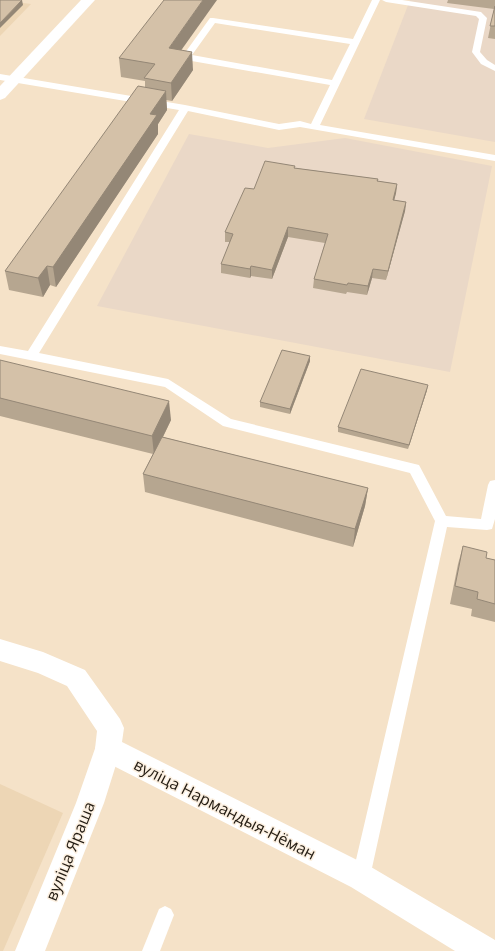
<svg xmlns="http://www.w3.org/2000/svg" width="495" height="951" viewBox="0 0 495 951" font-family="'Open Sans',sans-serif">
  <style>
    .built { fill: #edd6b5 }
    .education { fill: #ead8c7 }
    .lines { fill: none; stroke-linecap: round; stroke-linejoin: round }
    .lane { fill: #fff; fill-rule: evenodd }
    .street { fill: #fff; fill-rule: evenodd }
    .secondary { fill: #fff; fill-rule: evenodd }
    .wall { fill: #b6a690 }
    .shaded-wall { fill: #948776 }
    .building { fill: #d4c1a8; stroke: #948776 }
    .labels { text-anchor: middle; stroke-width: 3; stroke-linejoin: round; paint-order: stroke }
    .near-street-label { font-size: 16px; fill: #231c13; stroke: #fcf0e1 }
  </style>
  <rect width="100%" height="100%" fill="#f5e2c8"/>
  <g class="built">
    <polygon points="0,0 31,4 0,36"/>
    <polygon points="0,784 63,813 3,951 0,951"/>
  </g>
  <g class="education">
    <polygon points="410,0 495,0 495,142 364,119"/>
    <polygon points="189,134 268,148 345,138 492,166 450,372 97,306"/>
  </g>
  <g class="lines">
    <g class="lane">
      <path d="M372,0H380L320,125L495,155V161L300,127L279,130L188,111L39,353L168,379L231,419L419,465L446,516L481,519L488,485L490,481L495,480V519L492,529L487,530L447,527L370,877L367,883L361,886L355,883L352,877L435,521L410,473L223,426L165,387L0,354V346L28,351L179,110L0,80V74L185,105L279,124L300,121L311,124L330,85L186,60L182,57L210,18H213L353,39ZM215,23L350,44L332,80L192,55Z"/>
      <polygon points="382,0 402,0 481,12 487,18 480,52 487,60 495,65 495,71 481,64 472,52 479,19 476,16 386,2"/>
      <polygon points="165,906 171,909 174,915 160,951 142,951 159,909"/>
    </g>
    <g class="street">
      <polygon points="81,0 95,0 5,98 0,100 0,86"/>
      <polygon points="0,639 43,652 85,670 120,719 124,728 122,742 371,867 495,940 495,951 455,951 351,887 98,758 95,749 97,731 67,686 38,673 0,661"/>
    </g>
    <polygon class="secondary" points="108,736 118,740 121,749 104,803 45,951 15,951 76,803 98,740"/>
  </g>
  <g class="wall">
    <polygon points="448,0 495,0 495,39 488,38 494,9 447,3"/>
    <polygon points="181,50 193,70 172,101 166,100 167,110 158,124 158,134 56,287 50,285 43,297 9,290 5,271 145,87 145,81 121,77 119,58"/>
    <polygon points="295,168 378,179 378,181 397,184 396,193 394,200 406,202 405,211 386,280 372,278 367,295 347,292 346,294 313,288 314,279 325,243 288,237 272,279 251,276 250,278 221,273 221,264 230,242 225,242 225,232 254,189"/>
    <polygon points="310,356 310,361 290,414 260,407 260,402"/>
    <polygon points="0,360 171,420 163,437 368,488 365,506 353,547 145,492 143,474 153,454 0,416"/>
    <polygon points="427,390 408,449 338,432 338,427"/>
    <polygon points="463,546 486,558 495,560 495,622 471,616 472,609 450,604 458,564"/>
  </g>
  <g class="shaded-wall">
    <polygon points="22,0 23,5 0,28 0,23"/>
    <polygon points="203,0 217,0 170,66 169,48"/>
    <polygon points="192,52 193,70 172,101 171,83"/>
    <polygon points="166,91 167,110 158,124 158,134 56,287 53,267 150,114"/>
    <polygon points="397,184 396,193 392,209 393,200"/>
    <polygon points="406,202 405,211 386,280 388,271"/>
    <polygon points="288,227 288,237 272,279 272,270"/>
    <polygon points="47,266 50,285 43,297 38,278"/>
    <polygon points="251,266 251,276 250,278 250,269"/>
    <polygon points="373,269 372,278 367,295 368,286"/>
    <polygon points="310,356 310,361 290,414 290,409"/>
    <polygon points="428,385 427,390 408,449 409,445"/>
    <polygon points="169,401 171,420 154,455 152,436"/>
    <polygon points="368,488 365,506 353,547 355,529"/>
  </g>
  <g class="building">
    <polygon points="0,0 22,0 0,23"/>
    <polygon points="164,0 203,0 169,48 192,52 171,83 144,78 155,64 119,58"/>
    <polygon points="495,6 495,26 490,26"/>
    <polygon points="138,86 166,91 150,114 157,115 53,267 47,266 38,278 5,271"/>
    <polygon points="265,161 295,166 294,168 378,179 377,181 397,184 393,200 406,202 388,271 373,269 368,286 348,283 347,285 314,279 328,234 288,227 272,270 251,266 250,269 221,264 233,234 225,232 245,188 254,189"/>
    <polygon points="282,350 310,356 290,409 260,402"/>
    <polygon points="0,360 169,401 152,436 0,398"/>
    <polygon points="361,369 428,385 409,445 338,427"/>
    <polygon points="162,437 368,488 355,529 143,474"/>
    <polygon points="463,546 487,552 486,558 495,560 495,604 477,599 478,592 455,586"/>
  </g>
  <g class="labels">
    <g class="near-street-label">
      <text transform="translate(225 809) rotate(27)" y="6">вуліца Нармандыя-Нёман</text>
      <text transform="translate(70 851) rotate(-68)" y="6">вуліца Яраша</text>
    </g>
  </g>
</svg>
